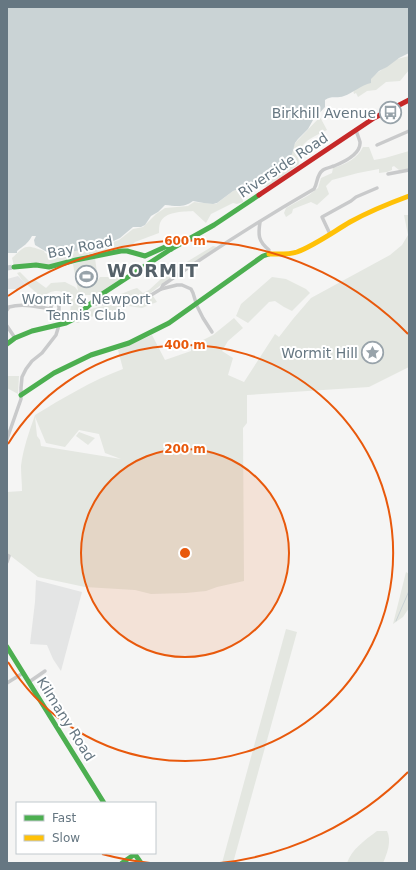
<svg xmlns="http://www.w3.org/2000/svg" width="416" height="870" viewBox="0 0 416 870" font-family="'DejaVu Sans',sans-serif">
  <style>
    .built { fill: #e4e5e5 }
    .green { fill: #e4e7e1; fill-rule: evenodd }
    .water { fill: #cad3d5 }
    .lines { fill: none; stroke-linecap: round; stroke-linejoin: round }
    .stream { stroke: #cad3d5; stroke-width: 1 }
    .secondary-tunnel { stroke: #cacfd2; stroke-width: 5; stroke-dasharray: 5 2.5; stroke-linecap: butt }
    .street { stroke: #c9cacb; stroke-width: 3.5 }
    .fast { stroke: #4caf50; stroke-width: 5 }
    .slow { stroke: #ffc107; stroke-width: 5 }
    .jam { stroke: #c62828; stroke-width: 5 }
    .ring { fill: none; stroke: #e8590c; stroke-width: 2 }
    .labels { text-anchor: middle; stroke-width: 4; stroke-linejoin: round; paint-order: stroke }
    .poi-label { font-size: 14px; fill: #667782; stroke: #fff; text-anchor: end }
    .street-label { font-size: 14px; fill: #667782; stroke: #fff }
    .district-label { font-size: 18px; font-weight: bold; letter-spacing: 1px; fill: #546068; stroke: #fff }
    .centre { fill: #e8590c; stroke: #fff; stroke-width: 2 }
    .ring-label { font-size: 12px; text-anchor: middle; font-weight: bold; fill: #e8590c; stroke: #fff; stroke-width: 4; stroke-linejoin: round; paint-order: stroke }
  </style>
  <rect width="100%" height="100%" fill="#f5f5f4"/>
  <g class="built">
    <polygon points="18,276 26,284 18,289 7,289 7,279"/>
    <polygon points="36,580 82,592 61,671 53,659 47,645 30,644 35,602"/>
  </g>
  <g class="green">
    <polygon points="409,56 409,70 400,81 386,82 376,90 367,91 358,97 356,93 354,94 353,90 397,59"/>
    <path d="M320,117L327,130C311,138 296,143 299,164L268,187L257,185L255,182L288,156L296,142Z"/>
    <path d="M363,147H369L374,160L385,158L409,151V169L399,170L394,166L392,167V170L387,172L379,173V169L358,173L332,180L326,186L329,194L317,205L311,202L293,209L292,213L286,217L284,213L286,208L309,195L318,188L321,178L332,173L333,168C346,164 357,159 363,147Z"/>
    <path d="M241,188L243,202L237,204L233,203L211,214L206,223L193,211C182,212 165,211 160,223C159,226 159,230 159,233L135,242L129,249L105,252L51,266H14L12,258C26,245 25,244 44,251L45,253L56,256L64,252L107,244L119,240L133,229L143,227L156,214L165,208L188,206L194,202L216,204L233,191Z"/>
    <path d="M404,215H409V367L369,387L247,395V423L243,428L244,581L217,587L206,591L186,593L151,594L135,590L85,587L38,577L7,553V492L22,491C22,483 21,475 21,466C23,449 29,432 35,415C63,398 91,381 123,369L118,350L152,335L165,360L191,351V346L213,335L234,318L243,328L228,341L222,351L233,358L228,375L244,382L275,334L279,337L293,319L311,298L390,255L402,245L408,235ZM35,417L46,443L65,447L79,430L99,434L105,453L121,459L41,446L40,440L37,436Z"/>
    <path d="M213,246L217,247L173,276L145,297L140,298L123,296L112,300L100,302L99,301L101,299C115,298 124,292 137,288L143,293L149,290L172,269L180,266Z"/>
    <path d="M95,258L98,280L100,277H111L121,273L122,278L98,294L93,295H83L79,303L81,304L83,308L73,318L65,321L64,314L70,312L71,304L68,301L69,294C56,289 53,290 41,297L22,280L17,273L20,272L31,283L35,280L46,288L51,283L65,282L75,287L78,291L73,264Z"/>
    <polygon points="272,277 286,279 306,289 310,293 292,311 284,307 275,301 269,302 248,323 236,316 241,304"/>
    <polygon points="153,296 157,302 142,308 128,306 115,312 99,314 86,319 78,323 76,323 89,310 94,308 129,301 137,302 144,301"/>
    <polygon points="7,376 19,376 18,394 7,388"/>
    <polygon points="79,432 95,438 88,445 76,436"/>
    <polygon points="406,572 409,574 409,608 403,617 393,624"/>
    <polygon points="286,629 297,632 233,863 222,863"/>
    <path d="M377,831H387C392,841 387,854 383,863H347C352,849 365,840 377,831Z"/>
  </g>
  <path class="water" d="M7,7H409V53L399,58L387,67L379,71L371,79V83C361,85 353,93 344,96C336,99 332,95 325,100V107L313,120L308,129L298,139L295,143L292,154L279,172L275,176L233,191L217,203L213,204L204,203L193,201C184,208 176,206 165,205L158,212L151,216L145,225L141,227H133L120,238L107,244L75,251L64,252L60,254L52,255L35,245L34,240L36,236H32C27,245 24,245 17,251V253H7Z"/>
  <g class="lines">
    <polyline class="stream" points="396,621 409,591"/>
    <polyline class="secondary-tunnel" points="7,268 14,267"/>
    <g class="street">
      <polyline points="377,145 409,131"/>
      <polyline points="388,174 409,170"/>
      <path d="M260,222C258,235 258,241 269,250"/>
      <polyline points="330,234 322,217 351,201 356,197 377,188"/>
      <path d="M161,289L163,285C212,251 262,219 314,189C318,183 316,175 323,170C326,168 331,167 334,166C344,162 361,154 360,142C359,138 357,134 356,130"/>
      <polyline points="92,303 97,304 110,303 127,299 143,300 161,289 177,285 182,285 191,289 193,293 197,306 203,318 212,332"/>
      <path d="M7,310L9,307C23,303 38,307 51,309L53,311L55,312L59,310V306L57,304H53L51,306V309"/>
      <polyline points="7,326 15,338"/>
      <polyline points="7,439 21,399 21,388 22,377 26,369 32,361 42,353 56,335 59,325"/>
      <polyline points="7,555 9,556 7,562"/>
      <polyline points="29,682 45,671"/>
      <polyline points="7,683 23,673"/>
    </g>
    <g class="fast">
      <polyline points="14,267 36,265 49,267 76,260 121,251 127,251 145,256 165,247 168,247 171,249"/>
      <polyline points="7,344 15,338 32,331 66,323 72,320 102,294 171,249 214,225 259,195"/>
      <polyline points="21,395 54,373 91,355 129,343 169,323 263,256 269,254"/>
      <polyline points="7,647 104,803"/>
      <polyline points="134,853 141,863"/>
      <polyline points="122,863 135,854"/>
    </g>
    <path class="slow" d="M269,254C278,254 288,255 297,252C315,245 333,232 350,222C368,212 390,203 409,196"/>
    <polyline class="jam" points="259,195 374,118 409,100"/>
  </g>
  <circle cx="185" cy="553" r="104" fill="#e8590c" fill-opacity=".12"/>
  <g class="ring">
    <circle cx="185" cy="553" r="104"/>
    <path d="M8 444A208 208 0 1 1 8 662"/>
    <path d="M408 772A312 312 0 0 1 220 863M150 863A312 312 0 0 1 102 854M8 296A312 312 0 0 1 408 334"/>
  </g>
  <defs>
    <symbol id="bus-ring" viewBox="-11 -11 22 22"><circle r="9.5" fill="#fff" stroke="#98a3aa" stroke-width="1.5"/><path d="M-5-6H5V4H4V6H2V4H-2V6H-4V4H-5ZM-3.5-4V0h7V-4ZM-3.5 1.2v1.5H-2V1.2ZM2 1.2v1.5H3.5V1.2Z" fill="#98a3aa"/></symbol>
    <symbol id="stadium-ring" viewBox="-11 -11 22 22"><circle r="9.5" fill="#fff" stroke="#98a3aa" stroke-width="1.5"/><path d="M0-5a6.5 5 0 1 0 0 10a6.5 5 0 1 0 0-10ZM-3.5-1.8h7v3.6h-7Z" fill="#98a3aa"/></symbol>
    <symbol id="sight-ring" viewBox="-11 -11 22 22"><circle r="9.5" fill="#fff" stroke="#98a3aa" stroke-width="1.5"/><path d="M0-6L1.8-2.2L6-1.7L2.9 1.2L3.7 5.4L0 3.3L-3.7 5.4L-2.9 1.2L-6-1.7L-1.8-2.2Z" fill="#98a3aa"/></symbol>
  </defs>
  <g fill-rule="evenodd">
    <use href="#bus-ring" x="378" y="100" width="25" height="25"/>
    <use href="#stadium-ring" x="74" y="264" width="25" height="25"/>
    <use href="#sight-ring" x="360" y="340" width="25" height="25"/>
  </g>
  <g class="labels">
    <g class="poi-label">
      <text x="376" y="118">Birkhill Avenue</text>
      <text x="86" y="304" text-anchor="middle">Wormit &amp; Newport<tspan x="86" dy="16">Tennis Club</tspan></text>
      <text x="358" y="358">Wormit Hill</text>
    </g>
    <g class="street-label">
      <text transform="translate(283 165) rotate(-34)" y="5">Riverside Road</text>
      <text transform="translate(80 247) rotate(-11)" y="5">Bay Road</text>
      <text transform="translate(66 719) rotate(58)" y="5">Kilmany Road</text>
    </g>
    <g class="district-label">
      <text x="153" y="277">WORMIT</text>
    </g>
  </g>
  <circle cx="185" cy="553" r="6" class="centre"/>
  <g class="ring-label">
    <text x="185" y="245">600 m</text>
    <text x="185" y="349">400 m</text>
    <text x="185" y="453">200 m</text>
  </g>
  <rect width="416" height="870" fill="none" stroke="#667782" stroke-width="16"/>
  <rect x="16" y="802" width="140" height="52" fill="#ffffff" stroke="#c2c9cd"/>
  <rect x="24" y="815" width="20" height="6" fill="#4caf50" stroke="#c2c9cd"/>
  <text x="52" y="822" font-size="12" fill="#667782">Fast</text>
  <rect x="24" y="835" width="20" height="6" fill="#ffc107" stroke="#c2c9cd"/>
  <text x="52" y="842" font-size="12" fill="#667782">Slow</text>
</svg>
